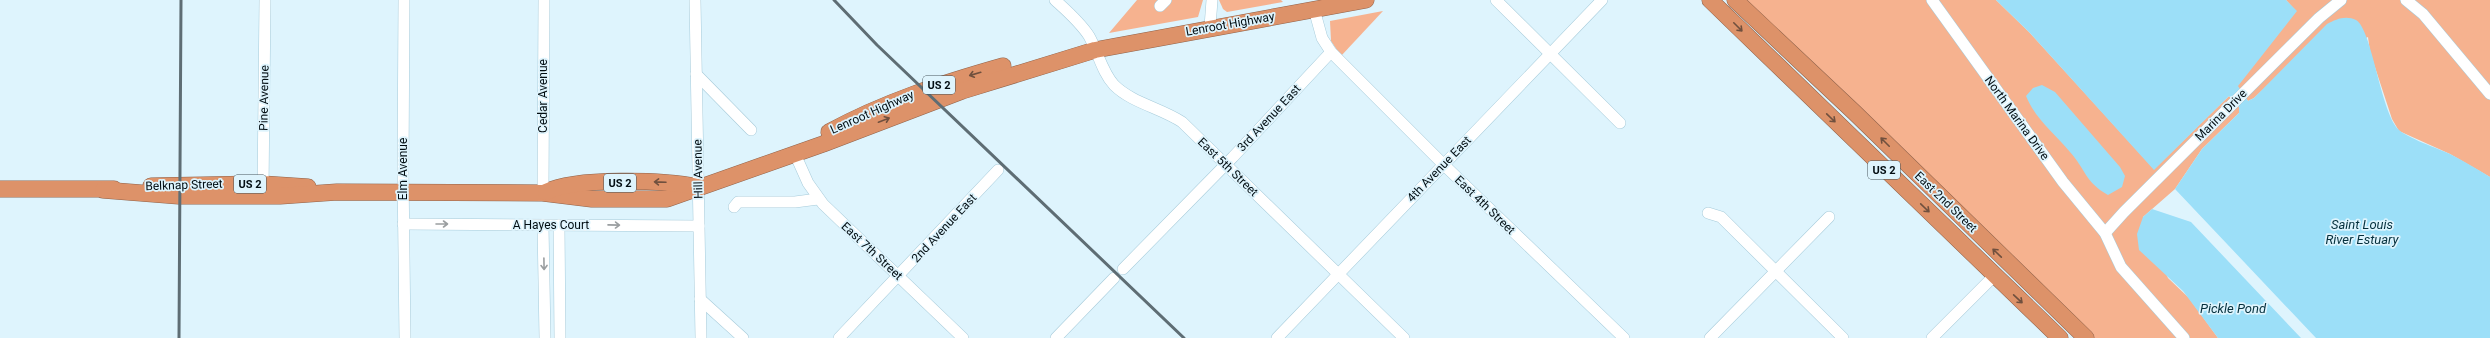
<svg xmlns="http://www.w3.org/2000/svg" width="2490" height="338" viewBox="0 0 2490 338" font-family="Roboto,sans-serif">
  <style>
    .green { fill: #f6b28f }
    .water { fill: #9cdff8 }
    .lines { fill: none; stroke-linecap: round; stroke-linejoin: round }
    .minor-casing { stroke: #a6cbda; stroke-width: 12 }
    .highway-casing { stroke: #90634b; stroke-width: 17 }
    .minor { stroke: #fff; stroke-width: 11 }
    .highway { stroke: #dd9269; stroke-width: 16 }
    .rail { stroke: #5e6d74; stroke-width: 3 }
    .oneway { stroke: #70503e }
    .oneway2 { stroke: #9a9ea0 }
    .labels { text-anchor: middle; stroke-width: 3.5; stroke-linejoin: round; paint-order: stroke }
    .shield { fill: #def4fd; stroke: #445258; stroke-width: 1 }
    .shield-label { font-size: 11px; font-weight: bold; fill: #020d12 }
    .street-label { font-size: 12px; fill: #020d12; stroke: #def4fd }
    .water-label { font-size: 13px; font-style: italic; fill: #05303d; stroke: #def4fd }
  </style>
  <rect width="100%" height="100%" fill="#def4fd"/>
  <g class="green">
    <polygon points="1137,0 1158,0 1155,4 1161,10 1170,0 1203,0 1198,17 1109,33"/>
    <polygon points="1219,0 1281,0 1283,2 1227,12 1223,9"/>
    <polygon points="1744,0 1996,0 2030,33 2154,169 2229,96 2239,107 2239,113 2202,149 2175,189 2143,217 2168,278 2189,298 2218,338 2092,338"/>
    <polygon points="2286,0 2490,0 2490,177 2450,154 2399,131 2392,119 2370,52 2368,37 2271,82 2254,98 2248,101 2237,86 2296,11"/>
    <polygon points="1383,11 1341,56 1331,41 1330,21"/>
  </g>
  <g class="water">
    <path d="M1996,0H2286L2297,11L2238,86L2248,101L2254,98L2327,24C2336,19 2346,15 2356,20C2372,29 2380,109 2398,129C2405,137 2439,149 2450,154C2464,161 2477,169 2490,177V338H2316L2175,189L2202,149L2239,113V107L2229,96L2154,170L2030,33Z"/>
    <path d="M2042,85L2055,92L2120,167L2125,176L2122,187L2108,195C2085,182 2086,170 2070,152C2054,133 2036,120 2026,96L2033,88Z"/>
    <polygon points="2152,209 2191,222 2301,338 2218,338 2183,291 2139,250 2137,234 2143,217"/>
  </g>
  <g class="lines">
    <defs>
      <g id="minor">
        <polyline points="404,0 403,172 405,338"/>
        <polyline points="695,0 701,338"/>
        <path d="M1055,0C1067,11 1080,22 1089,36C1098,52 1102,72 1114,85C1132,103 1161,108 1182,122L1404,338"/>
        <polyline points="1496,0 1620,123"/>
        <polyline points="1932,0 2063,182 2105,233 2121,267 2184,338"/>
        <polyline points="2406,0 2423,14 2490,94"/>
        <polyline points="1160,6 1166,0"/>
        <polyline points="1314,9 1322,38 1331,52 1443,164 1624,338"/>
        <polyline points="1210,27 1212,0"/>
        <polyline points="696,74 751,130"/>
        <polyline points="795,154 808,183 823,204 963,338"/>
        <polyline points="263,191 265,0"/>
        <polyline points="543,193 544,0"/>
        <polyline points="734,207 738,202 795,202 818,199"/>
        <polyline points="1708,213 1721,217 1843,338"/>
        <polyline points="403,224 699,226"/>
        <polyline points="543,225 545,338"/>
        <polyline points="559,225 560,338"/>
        <polyline points="2105,233 2124,212 2319,18 2341,0"/>
        <polyline points="1123,269 1233,157 1331,52"/>
        <polyline points="700,299 743,338"/>
        <polyline points="839,338 998,170"/>
        <polyline points="1056,338 1114,278"/>
        <polyline points="1277,338 1602,0"/>
        <polyline points="1710,338 1829,217"/>
        <polyline points="1932,338 1994,276"/>
      </g>
      <g id="highway">
        <polyline points="1710,0 2060,338"/>
        <polyline points="1735,0 1854,112 2086,338"/>
        <path d="M829,132C884,102 943,83 1003,66"/>
        <polyline points="151,186 263,184 308,187"/>
        <polyline points="0,189 114,189"/>
        <polyline points="103,190 179,196 280,196 337,192 543,193 592,199 667,199 823,144 962,91 1095,50 1366,0"/>
        <path d="M546,192C576,177 664,180 698,187"/>
      </g>
    </defs>
    <use href="#minor" class="minor-casing"/>
    <use href="#highway" class="highway-casing"/>
    <use href="#minor" class="minor"/>
    <use href="#highway" class="highway"/>
    <g class="rail">
      <polyline points="834,0 877,45 1184,338"/>
      <polyline points="179,338 181,0"/>
    </g>
  </g>
  <defs><path id="oneway-shaft" d="M-6 0H5M1.5-3L5.5 0L1.5 3" fill="none" stroke-width="1.6" stroke-linecap="round" stroke-linejoin="round"/></defs>
  <g class="oneway">
    <use href="#oneway-shaft" transform="translate(1738 27) rotate(45)"/>
    <use href="#oneway-shaft" transform="translate(975 74) rotate(164)"/>
    <use href="#oneway-shaft" transform="translate(1831 118) rotate(44)"/>
    <use href="#oneway-shaft" transform="translate(884 120) rotate(-21)"/>
    <use href="#oneway-shaft" transform="translate(1885 142) rotate(-135)"/>
    <use href="#oneway-shaft" transform="translate(660 182) rotate(-178)"/>
    <use href="#oneway-shaft" transform="translate(1925 208) rotate(44)"/>
    <use href="#oneway-shaft" transform="translate(1997 253) rotate(-136)"/>
    <use href="#oneway-shaft" transform="translate(2018 299) rotate(43)"/>
  </g>
  <g class="oneway2">
    <use href="#oneway-shaft" transform="translate(442 224)"/>
    <use href="#oneway-shaft" transform="translate(614 225) rotate(1)"/>
    <use href="#oneway-shaft" transform="translate(544 264) rotate(89)"/>
  </g>
  <g class="labels">
    <g class="shield">
      <rect x="923" y="76" width="32" height="18" rx="3"/>
      <rect x="1868" y="161" width="32" height="18" rx="3"/>
      <rect x="604" y="174" width="32" height="18" rx="3"/>
      <rect x="234" y="175" width="32" height="18" rx="3"/>
    </g>
    <g class="shield-label">
      <text x="939" y="89">US 2</text>
      <text x="1884" y="174">US 2</text>
      <text x="620" y="187">US 2</text>
      <text x="250" y="188">US 2</text>
    </g>
    <g class="street-label">
      <text transform="translate(1230 24) rotate(-10)" y="4">Lenroot Highway</text>
      <text transform="translate(543 96) rotate(-90)" y="4">Cedar Avenue</text>
      <text transform="translate(264 98) rotate(-89)" y="4">Pine Avenue</text>
      <text transform="translate(872 112) rotate(-24)" y="4">Lenroot Highway</text>
      <text transform="translate(2221 115) rotate(-45)" y="4">Marina Drive</text>
      <text transform="translate(1269 118) rotate(-47)" y="4">3rd Avenue East</text>
      <text transform="translate(2017 118) rotate(54)" y="4">North Marina Drive</text>
      <text transform="translate(1228 167) rotate(44)" y="4">East 5th Street</text>
      <text transform="translate(403 169) rotate(-90)" y="4">Elm Avenue</text>
      <text transform="translate(698 169) rotate(-91)" y="4">Hill Avenue</text>
      <text transform="translate(1439 169) rotate(-46)" y="4">4th Avenue East</text>
      <text transform="translate(184 185) rotate(-2)" y="4">Belknap Street</text>
      <text transform="translate(1946 202) rotate(44)" y="4">East 2nd Street</text>
      <text transform="translate(1485 205) rotate(44)" y="4">East 4th Street</text>
      <text x="551" y="229">A Hayes Court</text>
      <text transform="translate(944 228) rotate(-47)" y="4">2nd Avenue East</text>
      <text transform="translate(872 251) rotate(43)" y="4">East 7th Street</text>
    </g>
    <g class="water-label">
      <text x="2362" y="229">Saint Louis<tspan x="2362" dy="15">River Estuary</tspan></text>
      <text x="2233" y="313">Pickle Pond</text>
    </g>
  </g>
</svg>
